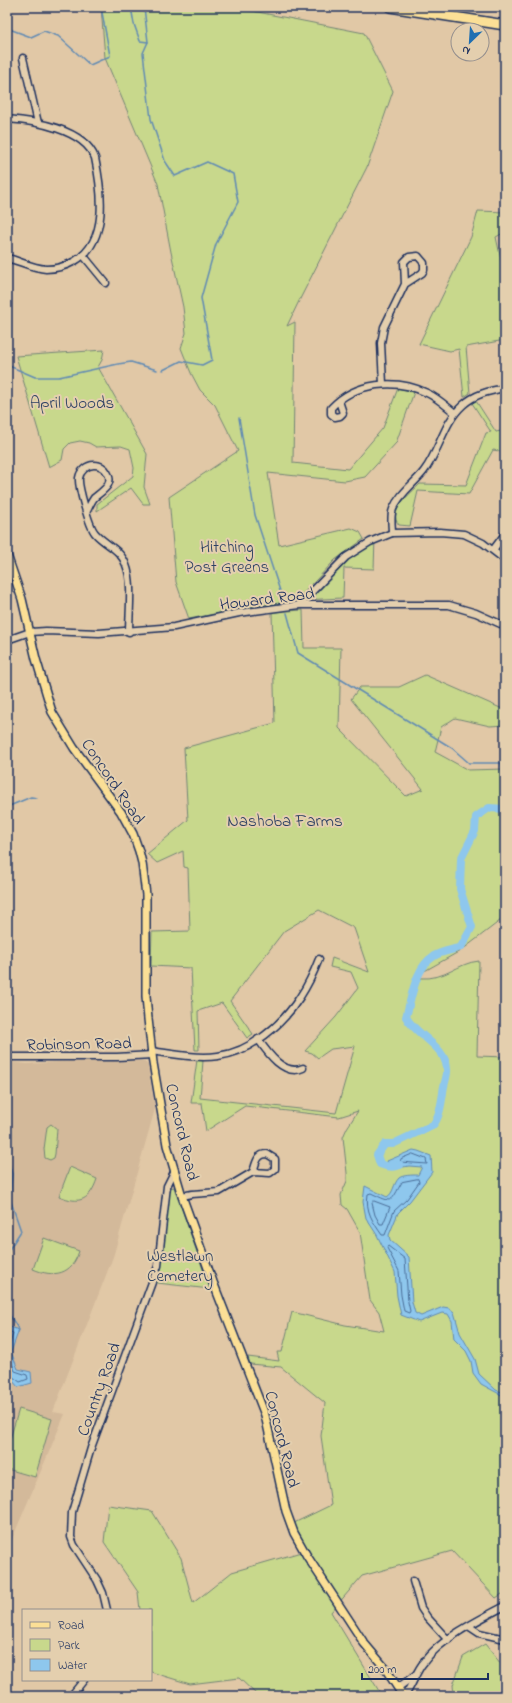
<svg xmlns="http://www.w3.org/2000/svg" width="512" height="1703" viewBox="0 0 512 1703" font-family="'Indie Flower',sans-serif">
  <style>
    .built { fill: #d3b99a }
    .green { fill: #c8d88c; stroke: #728475 }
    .water { fill: #8ec7ed; stroke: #608ab4 }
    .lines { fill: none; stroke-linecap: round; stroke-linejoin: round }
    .shore { stroke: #496c97; stroke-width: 1 }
    .stream { stroke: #608ab4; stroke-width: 1.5 }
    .river { stroke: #8ec7ed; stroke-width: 8 }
    .minor-casing { stroke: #1b2f5e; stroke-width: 9 }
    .major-casing { stroke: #1b2f5e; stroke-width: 10 }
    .highway-casing { stroke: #1b2f5e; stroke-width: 12 }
    .minor { stroke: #e4cfae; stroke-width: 6 }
    .major { stroke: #fbdf96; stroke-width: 7 }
    .highway { stroke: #fbdf96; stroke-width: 9 }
    .labels { text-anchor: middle; stroke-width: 4; stroke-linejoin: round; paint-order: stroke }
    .park-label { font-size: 17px; fill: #2c4063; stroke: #e4cfae }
    .street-label { font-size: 17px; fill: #1b2f5e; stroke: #e4cfae }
  </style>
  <rect width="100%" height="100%" fill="#e1c8a6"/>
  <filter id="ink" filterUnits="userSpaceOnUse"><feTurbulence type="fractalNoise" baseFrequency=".025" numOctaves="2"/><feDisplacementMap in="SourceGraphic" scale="8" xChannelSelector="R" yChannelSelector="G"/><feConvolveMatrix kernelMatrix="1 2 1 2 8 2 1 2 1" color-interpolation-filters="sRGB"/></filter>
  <g filter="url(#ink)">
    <polygon class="built" points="144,1061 148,1065 155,1109 113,1257 53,1412 65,1414 7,1551 7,1062 27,1064 60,1062"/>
    <g class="green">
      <polygon points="101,7 232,7 364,33 393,91 367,167 300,299 287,326 295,322 293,463 348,469 383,428 398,388 414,392 396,443 365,477 345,481 268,473 279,545 351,528 360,532 364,539 335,560 296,601 255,606 189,619 176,582 169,497 238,451 215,405 200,390 191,373 181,348 186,333 183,307 171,252 158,184 105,58"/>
      <polygon points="478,211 505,212 505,232 496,237 505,278 505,340 466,347 470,393 464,397 459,349 450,351 419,344 471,237"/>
      <polygon points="104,350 102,360 98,367 147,454 144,487 150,504 143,504 131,488 97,511 97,504 133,476 134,468 130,449 121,446 96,447 89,443 80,441 70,443 64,449 62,460 49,467 16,356"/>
      <path d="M476,401L496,432L505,430V452L493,450L469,494L418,491L410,526L399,525C387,511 411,493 420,484L466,485L486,433L491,432L472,403Z"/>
      <polygon points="375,538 374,569 344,568 343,598 302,600 337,562"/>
      <path d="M303,610L304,648H341L339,728L406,796L423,789L351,699L360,687H399L425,675L505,710V725L490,726L455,718L441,727L435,752L468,770L505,769V917L462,950L421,973L420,978C446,980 457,963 479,961L477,1056L505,1057V1592L496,1598L452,1551L362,1576L331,1612L382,1696H258L239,1678L190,1684L151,1672V1610H140L138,1592L104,1542L108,1505L152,1511L181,1558L193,1603L232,1572L308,1550L294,1523L331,1505L321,1436L325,1403L281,1367L250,1364L248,1357L279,1361L277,1352H282L292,1312L345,1325L384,1331L379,1312L370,1300L360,1232L347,1209L342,1205L341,1195L347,1181V1173L343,1137L347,1128L358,1111L339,1117L245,1106L206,1131L202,1103H191L197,1060L203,1061L200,1098L336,1113L355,1046L331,1049L318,1058L312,1053L305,1051L336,1017L358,988L351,972L330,967L332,958L369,972L354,928L319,910L284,931L230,1001L253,1034L247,1038L222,1003L198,1011L199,1050H195L191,968L151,966L152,932L190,931L188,868L184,867L183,851L157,863L147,854L188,820L184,748L275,723L272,612Z"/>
      <polygon points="51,1124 57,1129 55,1154 54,1158 50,1160 45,1158 44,1149 47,1127"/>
      <path d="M70,1167L97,1179C90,1200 80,1205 59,1196Z"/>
      <polygon points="174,1187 210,1289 157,1283 169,1188"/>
      <path d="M44,1238L79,1251C72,1275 54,1278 33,1269Z"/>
      <polygon points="19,1409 52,1419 35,1477 7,1469 7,1449"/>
      <polygon points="485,1644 501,1664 505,1666 505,1696 454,1696 453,1685 463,1657"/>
    </g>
    <g class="water">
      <path d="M413,1150L418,1151L431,1156L432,1172L410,1201L398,1213L389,1235L390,1240L409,1257L412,1302L415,1313L421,1316L443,1307L449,1308L454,1312L460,1333L475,1359L479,1374L496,1390L505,1393V1397L481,1384L473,1373L471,1361L466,1351L454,1339L452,1321L448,1314L442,1313L419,1322L401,1315L397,1296L395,1272L377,1235L366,1218L363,1202L365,1186L387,1197C394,1193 393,1184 399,1178C403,1175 412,1175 418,1175L422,1167L409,1166L391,1169L387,1161Z"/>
      <polygon points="7,1326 19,1330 11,1352 18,1369 31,1372 32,1383 18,1387 12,1380 7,1380"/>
    </g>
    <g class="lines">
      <g class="shore">
        <polygon points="413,1154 426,1159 427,1164 400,1162 401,1159"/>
        <path d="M418,1179L419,1182L407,1199L394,1211L385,1235H382C373,1222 365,1211 368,1194L371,1193C394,1204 390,1203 402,1182Z"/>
        <polygon points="374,1201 390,1207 383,1224 380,1224 375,1215 372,1203"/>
        <polygon points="388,1246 405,1259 408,1302 410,1311 409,1313 404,1311 401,1295 399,1271 387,1248"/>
        <polyline points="7,1330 13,1333 8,1353 15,1371 27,1375 28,1379 20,1382 13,1377 7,1376"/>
      </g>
      <g class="stream">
        <polyline points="131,7 134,24 140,41 148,42"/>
        <polyline points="144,7 148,42 143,53 151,119 165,161 175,176 207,162 233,174 238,202 216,244 201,298 212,360 202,365 181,361 163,370"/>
        <polyline points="7,26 12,30 31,37 44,31 58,36 90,65 110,56 101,7"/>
        <polyline points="7,365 35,377 59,377 118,364 131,362 157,370"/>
        <polyline points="239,418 255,515 283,600"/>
        <polyline points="287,613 298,653 452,748 469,763 501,763 505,785"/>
        <polyline points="7,807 31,797 37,798"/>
        <polyline points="7,1155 12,1174 10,1199 21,1231 10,1248 7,1257"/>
        <polyline points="7,1311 19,1330 18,1332"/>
      </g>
      <path class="river" d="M400,1165C393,1168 387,1167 380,1164L377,1155L385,1144H393L433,1125C440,1117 441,1104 443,1093C443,1086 448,1076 447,1069C446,1046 415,1035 406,1017C412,996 415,968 434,956C442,951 453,950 461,947L472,927L460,889L461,859L475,831L476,817L489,808L505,809"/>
      <defs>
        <g id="minor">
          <polyline points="23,58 38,123"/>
          <path d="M7,119C35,121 84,129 95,158C102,191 109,241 75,261C66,266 56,269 46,269C32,268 20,261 7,258"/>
          <polyline points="83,255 106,283"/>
          <polyline points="383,384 381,343 384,327 405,284 422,273 424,270 424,263 418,256 409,257 404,262 405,284"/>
          <path d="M339,401L343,413L340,416L335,417L331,414V408C355,382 396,378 427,393C438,398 446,406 455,413"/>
          <path d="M87,511C89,507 91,502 94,498C102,491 115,484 107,472C104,467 99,465 94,465C87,465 80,471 79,478C78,486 89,526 95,533C105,545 121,549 126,565C133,581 129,613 129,632"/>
          <path d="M392,533C392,525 390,516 393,509C399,494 415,483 424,471C440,450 443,423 463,405C475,394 489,391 505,388"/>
          <polyline points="493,550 505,534"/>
          <polyline points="299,605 346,557 370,542 392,533 440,532 464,534 483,543 505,560"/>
          <polyline points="7,640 30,632 46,631 99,633 174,627 239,613 299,605 449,605 476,613 505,626"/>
          <path d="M258,1039C267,1052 284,1077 303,1068"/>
          <path d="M151,1051C173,1054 197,1059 218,1056C251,1052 283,1024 300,997C308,985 314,972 319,959"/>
          <polyline points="7,1057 117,1057 152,1055"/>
          <path d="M182,1196L192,1194L219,1192L253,1172L270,1173L275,1169V1159L267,1154C257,1154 256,1163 253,1172"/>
          <polyline points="413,1581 421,1608 427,1617 448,1640"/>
          <polyline points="107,1610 103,1593 97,1580 74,1545 71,1537 72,1512 91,1448 158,1266 167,1186 174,1172"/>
          <polyline points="470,1627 479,1633 505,1639"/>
          <polyline points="399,1687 415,1675"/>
          <polyline points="71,1696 84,1680"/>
          <path d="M404,1696C413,1686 415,1672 424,1662C440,1639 480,1619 505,1606"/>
        </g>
        <polyline id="major" points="7,555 22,599 36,659 52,712 74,748 121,812 133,834 139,851 142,863 146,895 146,996 148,1019 153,1063 167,1145 182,1196 213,1282 265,1415 286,1511 294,1533 307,1556 364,1643 385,1668 403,1696"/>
        <polyline id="highway" points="390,7 505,25"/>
      </defs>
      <use href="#minor" class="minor-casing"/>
      <use href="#major" class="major-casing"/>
      <use href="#highway" class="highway-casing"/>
      <use href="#minor" class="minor"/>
      <use href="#major" class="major"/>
      <use href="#highway" class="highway"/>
    </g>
  </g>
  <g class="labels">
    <g class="park-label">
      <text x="72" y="408">April Woods</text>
      <text x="227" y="552">Hitching<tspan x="227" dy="20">Post Greens</tspan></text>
      <text x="285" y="826">Nashoba Farms</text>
      <text x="180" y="1261">Westlawn<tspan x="180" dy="20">Cemetery</tspan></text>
    </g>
    <g class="street-label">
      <text transform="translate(267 598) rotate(-7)" y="6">Howard Road</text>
      <text transform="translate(114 781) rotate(56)" y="6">Concord Road</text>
      <text transform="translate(79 1043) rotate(-1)" y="6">Robinson Road</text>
      <text transform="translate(183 1132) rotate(77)" y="6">Concord Road</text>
      <text transform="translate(98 1389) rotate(-70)" y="6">Country Road</text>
      <text transform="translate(283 1439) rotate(76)" y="6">Concord Road</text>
    </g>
  </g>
  <rect width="512" height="1703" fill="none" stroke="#e4cfae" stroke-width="24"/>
  <rect x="12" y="12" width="488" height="1679" fill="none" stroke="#1b2f5e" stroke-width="1.5" filter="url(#ink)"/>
  <rect x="22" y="1609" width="130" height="72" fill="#e4cfae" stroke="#948f8e"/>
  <rect x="30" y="1622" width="20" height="6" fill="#fbdf96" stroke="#948f8e"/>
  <text x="58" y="1629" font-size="12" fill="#1b2f5e">Road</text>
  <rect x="30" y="1639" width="20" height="12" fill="#c8d88c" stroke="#948f8e"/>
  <text x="58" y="1649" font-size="12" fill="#1b2f5e">Park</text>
  <rect x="30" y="1659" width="20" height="12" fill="#8ec7ed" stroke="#948f8e"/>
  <text x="58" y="1669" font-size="12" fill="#1b2f5e">Water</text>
  <g transform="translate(470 42) rotate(205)"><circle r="19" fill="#e4cfae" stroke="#948f8e"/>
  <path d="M0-3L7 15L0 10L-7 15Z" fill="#1f6fb2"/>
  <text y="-6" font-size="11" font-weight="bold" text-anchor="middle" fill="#1b2f5e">N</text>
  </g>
  <path d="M362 1673v6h126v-6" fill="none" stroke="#1b2f5e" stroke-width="2"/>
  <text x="368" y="1673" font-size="12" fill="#1b2f5e" stroke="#e4cfae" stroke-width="3" paint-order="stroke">200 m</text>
</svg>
